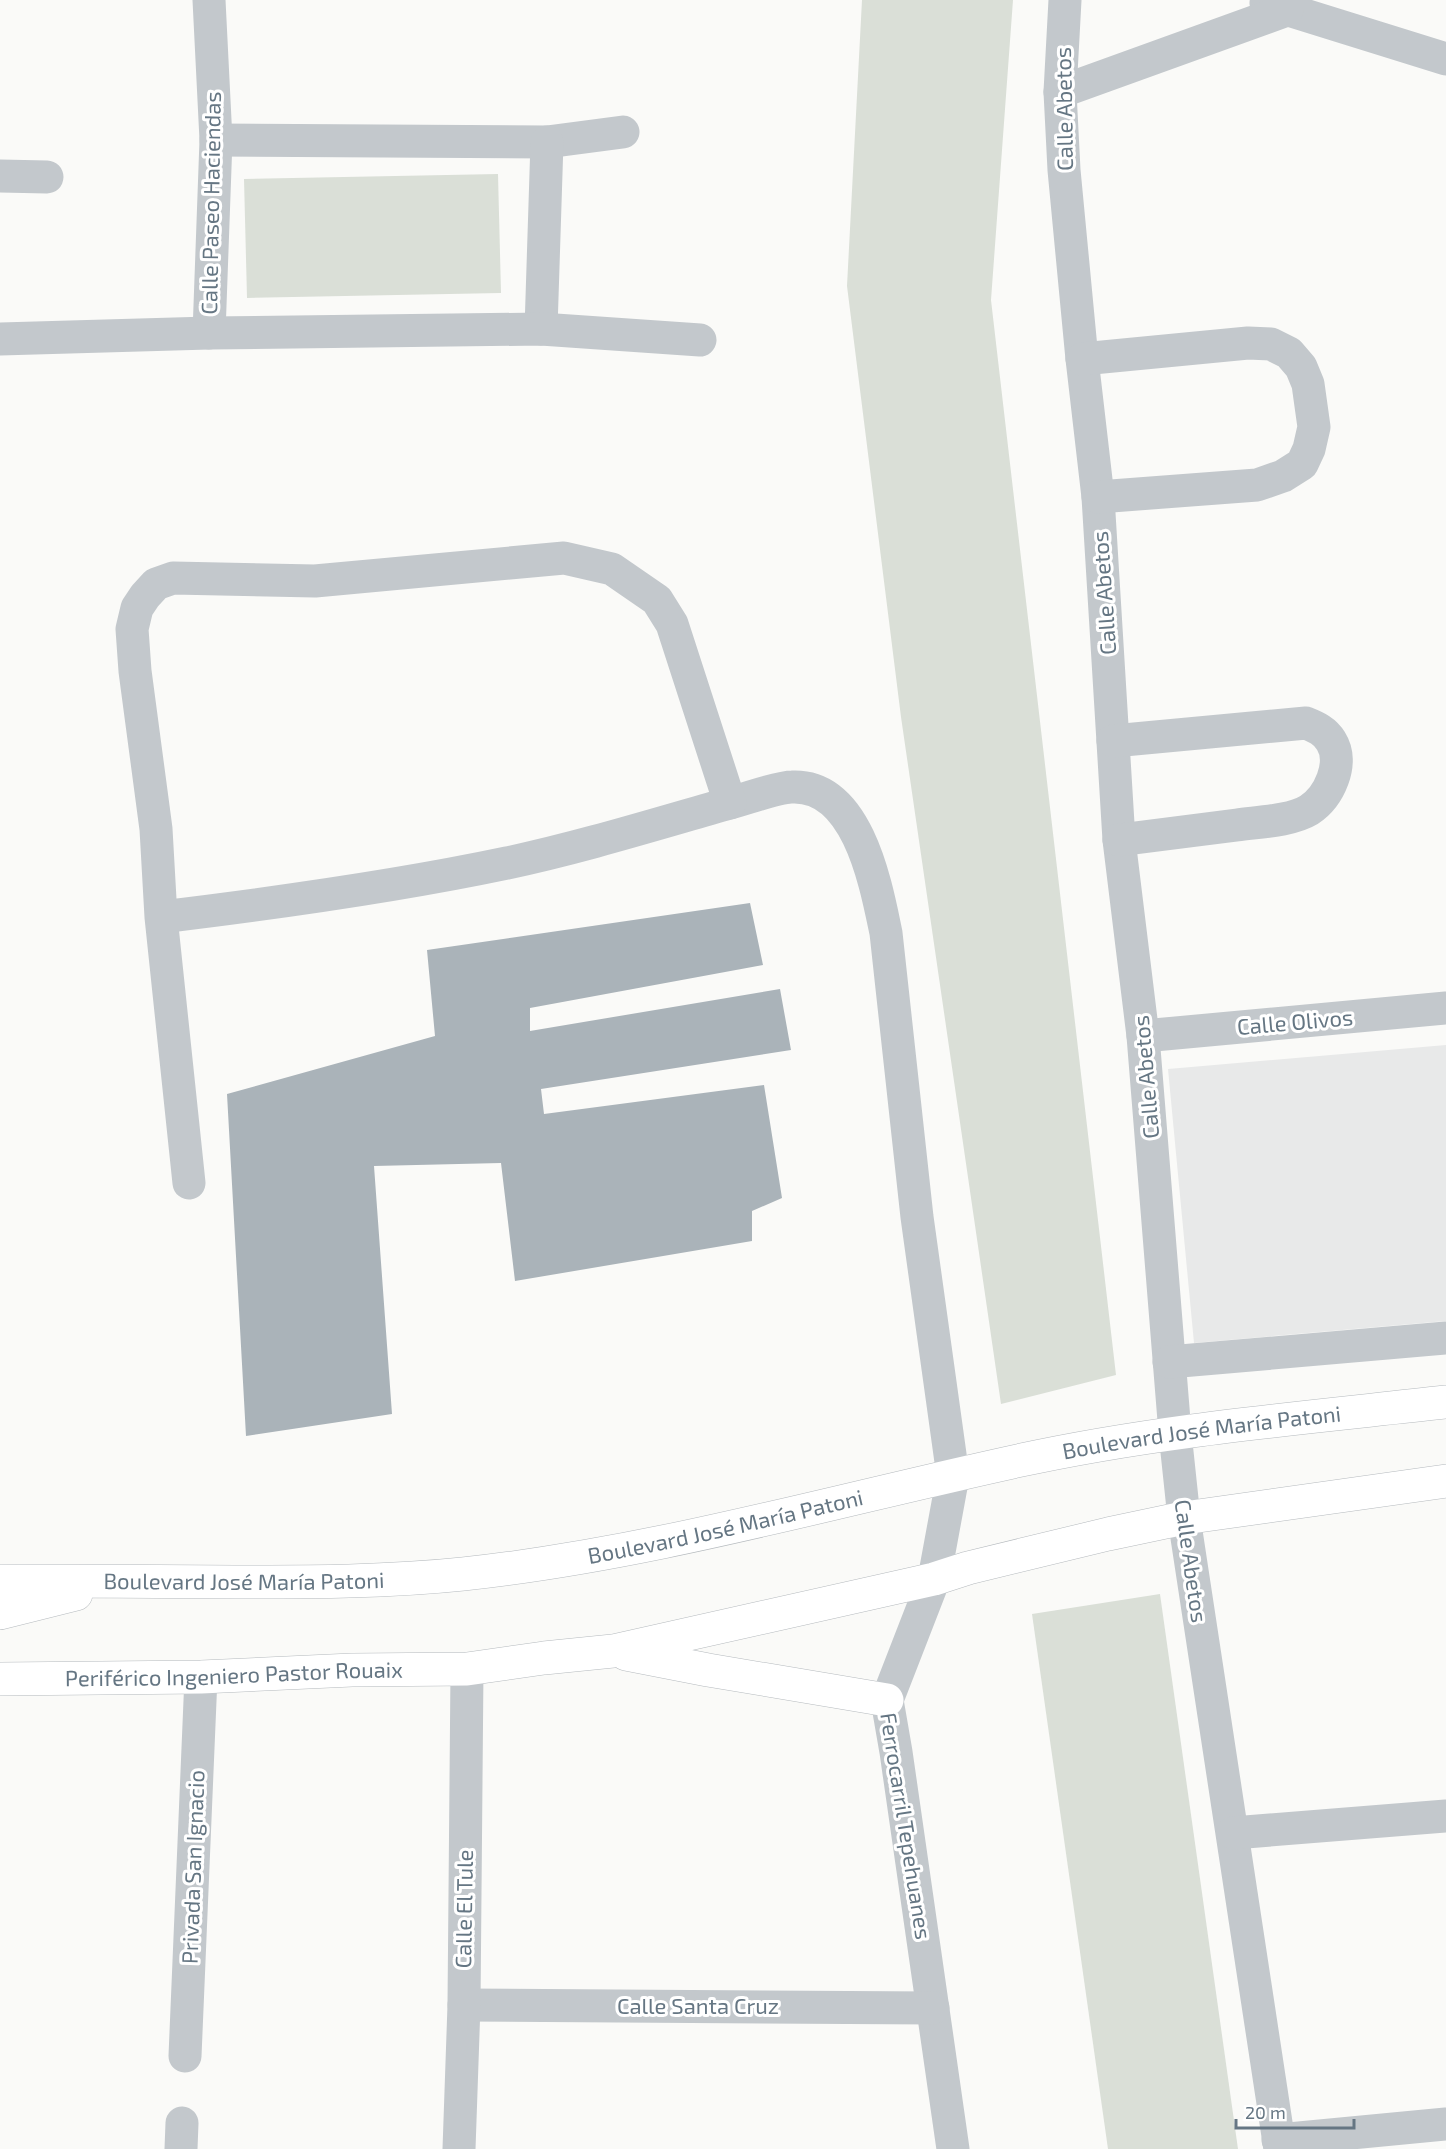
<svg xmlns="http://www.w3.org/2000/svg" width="1446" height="2149" viewBox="0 0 1446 2149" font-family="'Exo 2',sans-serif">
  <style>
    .built { fill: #e8e9e9 }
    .green { fill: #dadfd7 }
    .building { fill: #aab3b9 }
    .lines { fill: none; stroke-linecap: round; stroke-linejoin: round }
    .major-casing { stroke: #b5babe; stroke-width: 34 }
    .minor { stroke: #c3c8cc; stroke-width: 33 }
    .major { stroke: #fff; stroke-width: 33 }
    .labels { text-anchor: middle; stroke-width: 6; stroke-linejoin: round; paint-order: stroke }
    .street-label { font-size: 22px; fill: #657683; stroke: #fff }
  </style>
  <rect width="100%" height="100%" fill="#fafaf8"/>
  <polygon class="built" points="1446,1045 1446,1321 1194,1343 1168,1069"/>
  <g class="green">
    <polygon points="862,0 1013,0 991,300 1116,1375 1001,1404 901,717 847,286"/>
    <polygon points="498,174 501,293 247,298 244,179"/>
    <polygon points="1160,1594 1238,2149 1108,2149 1032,1614"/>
  </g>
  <polygon class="building" points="750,903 763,965 530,1008 530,1031 780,989 791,1050 541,1089 544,1114 764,1085 782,1198 752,1211 752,1241 515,1281 501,1163 374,1166 392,1414 246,1436 227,1094 435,1036 427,950"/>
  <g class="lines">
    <defs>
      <g id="major">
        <path id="s1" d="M0,1581C78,1581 157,1581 235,1582C311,1582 387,1582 463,1574C650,1554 833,1501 1017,1461C1158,1430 1303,1418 1446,1402"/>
        <polyline points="0,1613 76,1594"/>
        <polyline points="626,1654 708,1670 887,1700"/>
        <path id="s2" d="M0,1679L201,1677L352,1670L467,1669L544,1658L613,1651L934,1579L968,1568L1108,1534L1184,1518L1446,1481"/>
      </g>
    </defs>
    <use href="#major" class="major-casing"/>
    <g class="minor">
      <polyline points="209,0 216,140 209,333"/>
      <polyline points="1065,0 1060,92 1064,170 1082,359 1098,497 1119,840 1143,1036 1175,1433 1184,1518 1280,2149"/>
      <polyline points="1266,3 1446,59"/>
      <polyline points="1060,92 1287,10 1287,0"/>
      <polyline points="216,140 547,142 623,132"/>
      <polyline points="0,176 47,177"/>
      <polyline points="541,329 547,142"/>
      <polyline points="0,339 209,333 541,329 700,340"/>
      <polyline points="1082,359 1248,343 1271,344 1289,353 1301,367 1308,384 1314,427 1309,449 1302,464 1283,476 1257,485 1098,497"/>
      <path d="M1113,741L1306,723C1316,727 1325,731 1331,741C1345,763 1329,797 1309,810C1291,821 1258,822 1237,825C1198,830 1158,835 1119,840"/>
      <path d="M730,803C746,799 778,787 792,787C858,784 876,885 886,933L917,1217L953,1476L934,1579L887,1700L896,1752L953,2149"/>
      <path d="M161,917C277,903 393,887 507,863C582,847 656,824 730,803L672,624L657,600L612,569L564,558L315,581L173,578L156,584L145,596L137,608L132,629L135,671L156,829L161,917L189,1183"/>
      <polyline points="1143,1036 1446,1008"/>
      <polyline points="1169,1362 1446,1338"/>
      <polyline points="1233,1833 1446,1816"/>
      <polyline points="464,2005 933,2008"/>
      <polyline points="185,2056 201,1677"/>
      <polyline points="1278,2140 1446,2124"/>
      <polyline points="181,2149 182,2123"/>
      <polyline points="459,2149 464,2005 467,1669"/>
    </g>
    <use href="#major" class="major"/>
  </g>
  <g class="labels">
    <g class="street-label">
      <text transform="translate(1064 109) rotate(-91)" y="8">Calle Abetos</text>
      <text transform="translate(211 203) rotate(-89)" y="8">Calle Paseo Haciendas</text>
      <text transform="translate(1104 593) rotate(-94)" y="8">Calle Abetos</text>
      <text transform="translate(1295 1022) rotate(-5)" y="8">Calle Olivos</text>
      <text transform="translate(1146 1077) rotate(-95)" y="8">Calle Abetos</text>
      <text dy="8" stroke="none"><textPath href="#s1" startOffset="1216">Boulevard José María Patoni</textPath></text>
      <text dy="8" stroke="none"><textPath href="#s1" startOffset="730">Boulevard José María Patoni</textPath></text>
      <text transform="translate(1191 1561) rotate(82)" y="8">Calle Abetos</text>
      <text dy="8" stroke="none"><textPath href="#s1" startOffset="244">Boulevard José María Patoni</textPath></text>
      <text dy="8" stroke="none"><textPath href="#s2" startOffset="234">Periférico Ingeniero Pastor Rouaix</textPath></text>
      <text transform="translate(906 1826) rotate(81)" y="8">Ferrocarril Tepehuanes</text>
      <text transform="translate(193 1867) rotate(-88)" y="8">Privada San Ignacio</text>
      <text transform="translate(464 1909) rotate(-89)" y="8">Calle El Tule</text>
      <text x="698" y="2014">Calle Santa Cruz</text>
    </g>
  </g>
  <path d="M1236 2119v9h118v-9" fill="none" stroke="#657683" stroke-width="3"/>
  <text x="1245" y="2119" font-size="18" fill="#657683" stroke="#ffffff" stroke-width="4.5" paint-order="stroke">20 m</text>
</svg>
